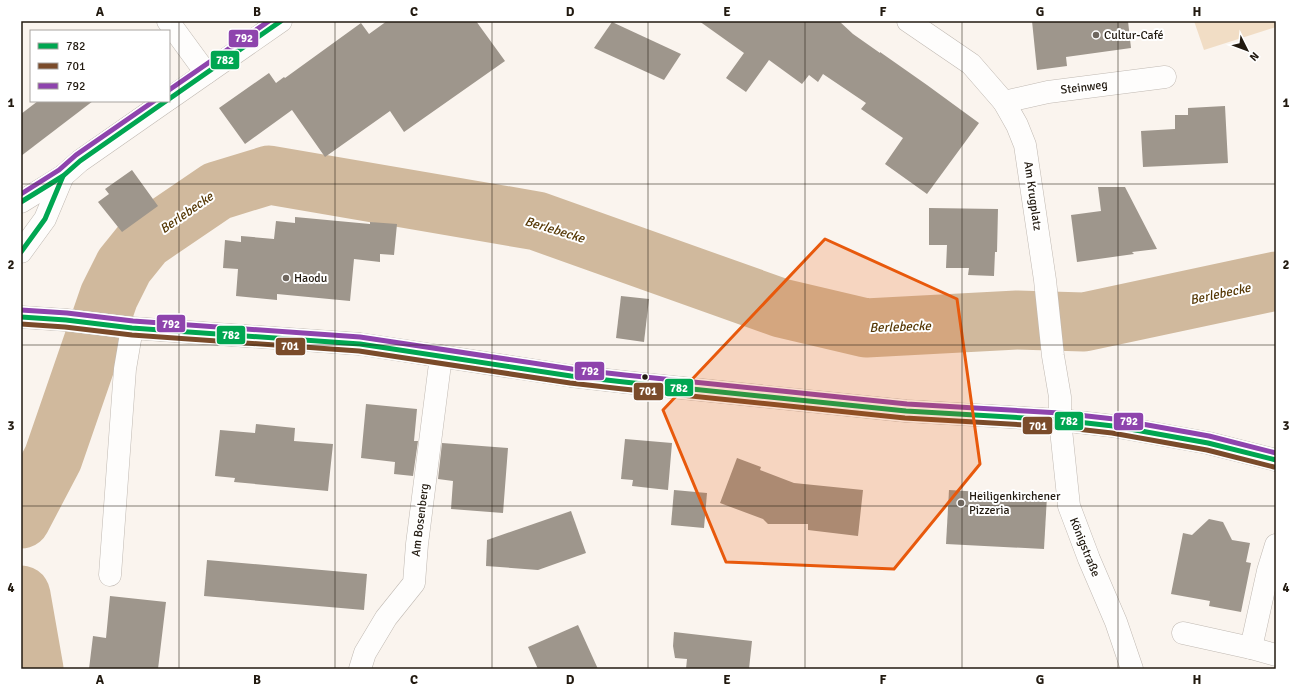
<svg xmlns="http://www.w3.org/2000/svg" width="1297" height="690" viewBox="0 0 1297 690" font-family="Signika,sans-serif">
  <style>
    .green { fill: #f1ddc5 }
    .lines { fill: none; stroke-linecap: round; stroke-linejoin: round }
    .river { stroke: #d0b99d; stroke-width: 59 }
    .building { fill: #9e968c }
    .minor-casing { stroke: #c0b9b2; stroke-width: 23 }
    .major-casing { stroke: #c0b9b2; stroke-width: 23 }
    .minor { stroke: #fefdfc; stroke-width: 22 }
    .major { stroke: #fefdfc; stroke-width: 22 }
    .bus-1-casing { stroke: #fff; stroke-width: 8 }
    .bus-2-casing { stroke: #fff; stroke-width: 8 }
    .bus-3-casing { stroke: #fff; stroke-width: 8 }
    .bus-1 { stroke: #00a651; stroke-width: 5 }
    .bus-2 { stroke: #7a4b2a; stroke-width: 5 }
    .bus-3 { stroke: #8e44ad; stroke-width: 5 }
    .marked { fill: #e8590c; fill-opacity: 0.2; stroke: #e8590c; stroke-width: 3; stroke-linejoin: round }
    .grid { fill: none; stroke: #221a10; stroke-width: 1; stroke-opacity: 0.55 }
    .poi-dot { fill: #6e665e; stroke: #fff; stroke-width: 1.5 }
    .bus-dot { fill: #221a10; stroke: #fff; stroke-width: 1.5 }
    .labels { text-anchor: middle; stroke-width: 4; stroke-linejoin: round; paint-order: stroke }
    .poi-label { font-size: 12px; fill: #221a10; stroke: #fff; text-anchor: start }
    .street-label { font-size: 12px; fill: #221a10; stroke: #fff }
    .water-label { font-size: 13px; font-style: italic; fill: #553704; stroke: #fff }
    .line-badge { stroke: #fff; stroke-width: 1.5 }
    .badge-label { font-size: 11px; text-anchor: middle; font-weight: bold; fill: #fff }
    .neatline { fill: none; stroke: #221a10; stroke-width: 1.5 }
    .grid-label { font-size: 13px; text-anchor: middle; font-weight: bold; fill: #221a10 }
  </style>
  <rect width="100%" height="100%" fill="#faf4ee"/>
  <g class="green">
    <polygon points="1194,21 1276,21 1276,27 1204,50"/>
    <polygon points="46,624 49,669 21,669 21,645"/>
  </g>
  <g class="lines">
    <g class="river">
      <polyline points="21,519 53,458 109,296 124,266 145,240 217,191 269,175 537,221 781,308 866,328 1017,320 1084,322 1276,281"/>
      <polyline points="21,595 34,669"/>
    </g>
  </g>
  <g class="building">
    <polygon points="387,21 476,21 505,61 404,132 390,111 325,157 292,110 245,144 219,108 269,73 276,83 284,77 285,78 361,23 369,34"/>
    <polygon points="699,21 839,21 853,34 880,53 880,52 927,85 979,123 927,194 885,164 903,138 861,109 866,103 823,74 818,82 809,75 802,84 769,60 746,92 726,78 744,53"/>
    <polygon points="1032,21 1128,21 1131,48 1066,57 1067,66 1037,70"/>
    <polygon points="612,22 681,54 664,80 594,48"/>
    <polygon points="38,101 93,101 21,156 21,114"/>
    <polygon points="1225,106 1228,163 1143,167 1141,131 1175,129 1175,115 1188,115 1188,108"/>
    <polygon points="132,170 158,206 122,232 98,202 109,194 105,189"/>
    <polygon points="1098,187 1125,187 1157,249 1132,252 1134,254 1077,262 1071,215 1101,211"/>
    <polygon points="929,208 998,209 997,252 995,252 994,276 968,275 969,268 946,268 947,245 929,245"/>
    <polygon points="295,217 370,224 370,222 397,224 394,255 380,254 380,262 354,259 350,301 277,294 277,300 236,296 238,269 223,268 225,240 241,242 241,236 274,239 276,221 295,223"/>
    <polygon points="621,296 649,299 644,342 616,338"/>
    <polygon points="366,404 417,409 414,441 418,441 413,476 394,474 395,462 361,458"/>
    <polygon points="256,424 295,428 294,441 333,444 328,491 234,482 235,478 215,476 220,430 255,433"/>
    <polygon points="625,439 672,443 668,490 632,486 633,480 621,479"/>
    <polygon points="442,443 508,448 503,513 451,509 453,481 438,479"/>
    <polygon points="737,458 761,467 760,470 794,483 863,490 858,536 808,530 808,524 768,524 763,519 720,503"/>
    <polygon points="674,490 707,493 704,528 671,525"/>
    <polygon points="949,490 1047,496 1044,549 946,544"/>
    <polygon points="571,511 586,553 538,570 486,566 487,540"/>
    <polygon points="1209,519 1223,522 1232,540 1250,543 1246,562 1251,563 1241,612 1209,606 1210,601 1171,594 1183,533 1192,535"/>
    <polygon points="207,560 367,574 364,610 204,596"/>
    <polygon points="110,596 166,602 158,669 89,669 93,636 106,638"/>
    <polygon points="578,625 598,669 538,669 528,647"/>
    <polygon points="674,632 752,641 749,669 686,669 687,659 675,658 673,646"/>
  </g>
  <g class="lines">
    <defs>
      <g id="minor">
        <polyline points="168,21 206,73"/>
        <polyline points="908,21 971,64 1004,102 1017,125 1025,145 1045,280 1053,356 1060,397 1060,420 1069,506 1089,559 1116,622 1132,669"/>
        <polyline points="1004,102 1048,92 1165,77"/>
        <polyline points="110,575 125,369 132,328"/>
        <polyline points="1183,633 1251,648 1268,571 1276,545"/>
        <polyline points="1251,648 1276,655"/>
        <polyline points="360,669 365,653 386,618 414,583 417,544 441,356"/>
      </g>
      <g id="major">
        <polyline points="169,99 281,21"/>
        <polyline points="21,202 63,176 80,161 166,101"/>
        <polyline points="21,252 45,219 63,176"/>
        <polyline points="21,317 66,320 132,328 360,344 571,376 624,382 906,411 1060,420 1113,426 1208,443 1276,460"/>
      </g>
    </defs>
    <use href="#minor" class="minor-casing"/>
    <use href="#major" class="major-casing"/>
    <use href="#minor" class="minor"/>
    <use href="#major" class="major"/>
    <defs>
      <g id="bus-1">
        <polyline points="169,99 281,21"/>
        <polyline points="21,202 63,176 80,161 166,101"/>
        <polyline points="21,252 45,219 63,176"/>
        <polyline points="21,317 66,320 132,328 360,344 571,376 624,382 906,411 1060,420 1113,426 1208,443 1276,460"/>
      </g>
      <polyline id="bus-2" points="21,324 65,327 132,335 359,351 570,383 623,389 905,418 1059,427 1112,433 1207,450 1274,467"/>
      <g id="bus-3">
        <polyline points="169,90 269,21"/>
        <polyline points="21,194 59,170 76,155 154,101"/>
        <polyline points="21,310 67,313 133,321 360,337 572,369 625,375 907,404 1060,413 1114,419 1209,436 1276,453"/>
      </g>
    </defs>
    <use href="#bus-1" class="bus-1-casing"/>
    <use href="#bus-2" class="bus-2-casing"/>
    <use href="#bus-3" class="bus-3-casing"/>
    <use href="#bus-1" class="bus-1"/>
    <use href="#bus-2" class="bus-2"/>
    <use href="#bus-3" class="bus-3"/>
  </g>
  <path class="marked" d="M825,239L957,299L980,464L894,569L726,562L663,410Z"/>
  <path class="grid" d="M179,21V669M335,21V669M492,21V669M648,21V669M805,21V669M962,21V669M1118,21V669M21,184H1276M21,345H1276M21,506H1276"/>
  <g class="poi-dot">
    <circle cx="1096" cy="35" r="4"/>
    <circle cx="286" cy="278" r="4"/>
    <circle cx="961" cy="503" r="4"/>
  </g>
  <circle class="bus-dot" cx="645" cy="377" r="3.5"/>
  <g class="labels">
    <g class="poi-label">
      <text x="1104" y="39">Cultur-Café</text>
      <text x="294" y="282">Haodu</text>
      <text x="969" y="500">Heiligenkirchener<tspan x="969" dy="14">Pizzeria</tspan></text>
    </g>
    <g class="street-label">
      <text transform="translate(1084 87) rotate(-7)" y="4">Steinweg</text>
      <text transform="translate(1033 196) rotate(82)" y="4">Am Krugplatz</text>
      <text transform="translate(420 520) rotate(-83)" y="4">Am Bosenberg</text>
      <text transform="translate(1085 547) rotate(68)" y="4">Königstraße</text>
    </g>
    <g class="water-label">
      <text transform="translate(186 212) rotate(-35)" y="5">Berlebecke</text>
      <text transform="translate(555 229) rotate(17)" y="5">Berlebecke</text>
      <text transform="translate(1220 293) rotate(-12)" y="5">Berlebecke</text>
      <text transform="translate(900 326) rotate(-2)" y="5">Berlebecke</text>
    </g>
  </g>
  <g class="line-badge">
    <rect x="228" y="29" width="31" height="19" rx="4" fill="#8e44ad"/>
    <rect x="210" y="50" width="30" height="20" rx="4" fill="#00a651"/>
    <rect x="156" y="314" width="30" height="19" rx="4" fill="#8e44ad"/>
    <rect x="216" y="325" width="30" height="20" rx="4" fill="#00a651"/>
    <rect x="275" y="337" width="31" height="19" rx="4" fill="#7a4b2a"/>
    <rect x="574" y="361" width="31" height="20" rx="4" fill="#8e44ad"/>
    <rect x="664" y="378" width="30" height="19" rx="4" fill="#00a651"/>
    <rect x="633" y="382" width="31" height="19" rx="4" fill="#7a4b2a"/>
    <rect x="1054" y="411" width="30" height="20" rx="4" fill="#00a651"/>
    <rect x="1113" y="412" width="31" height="19" rx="4" fill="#8e44ad"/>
    <rect x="1022" y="416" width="31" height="19" rx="4" fill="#7a4b2a"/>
  </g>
  <g class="badge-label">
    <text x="244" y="42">792</text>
    <text x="225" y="64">782</text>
    <text x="171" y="328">792</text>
    <text x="231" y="339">782</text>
    <text x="290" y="350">701</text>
    <text x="590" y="375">792</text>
    <text x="679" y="392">782</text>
    <text x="648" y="395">701</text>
    <text x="1069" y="425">782</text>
    <text x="1129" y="425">792</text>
    <text x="1038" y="430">701</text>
  </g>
  <rect width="1297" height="690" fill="none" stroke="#ffffff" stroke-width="44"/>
  <rect x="30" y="30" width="140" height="72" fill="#ffffff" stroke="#a7a39f"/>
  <rect x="38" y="43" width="20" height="6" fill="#00a651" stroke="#a7a39f"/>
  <text x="66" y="50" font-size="12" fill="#221a10">782</text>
  <rect x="38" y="63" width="20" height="6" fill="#7a4b2a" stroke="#a7a39f"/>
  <text x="66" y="70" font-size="12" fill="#221a10">701</text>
  <rect x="38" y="83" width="20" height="6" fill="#8e44ad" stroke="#a7a39f"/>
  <text x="66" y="90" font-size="12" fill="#221a10">792</text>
  <g transform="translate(1247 50) rotate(132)" stroke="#ffffff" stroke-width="3" paint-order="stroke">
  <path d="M0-3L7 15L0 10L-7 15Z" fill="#221a10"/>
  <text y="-6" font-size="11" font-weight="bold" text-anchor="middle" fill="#221a10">N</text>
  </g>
  <rect x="22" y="22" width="1253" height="646" class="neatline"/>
  <g class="grid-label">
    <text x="100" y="16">A</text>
    <text x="257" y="16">B</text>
    <text x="414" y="16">C</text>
    <text x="570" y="16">D</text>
    <text x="727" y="16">E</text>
    <text x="883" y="16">F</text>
    <text x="1040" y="16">G</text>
    <text x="1197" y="16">H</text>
    <text x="11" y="107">1</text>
    <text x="1286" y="107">1</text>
    <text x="11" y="269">2</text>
    <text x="1286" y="269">2</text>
    <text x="11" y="430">3</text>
    <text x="1286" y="430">3</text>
    <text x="11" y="592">4</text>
    <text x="1286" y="592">4</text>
    <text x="100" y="684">A</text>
    <text x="257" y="684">B</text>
    <text x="414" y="684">C</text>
    <text x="570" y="684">D</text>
    <text x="727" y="684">E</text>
    <text x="883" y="684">F</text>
    <text x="1040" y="684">G</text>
    <text x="1197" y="684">H</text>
  </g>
</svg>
